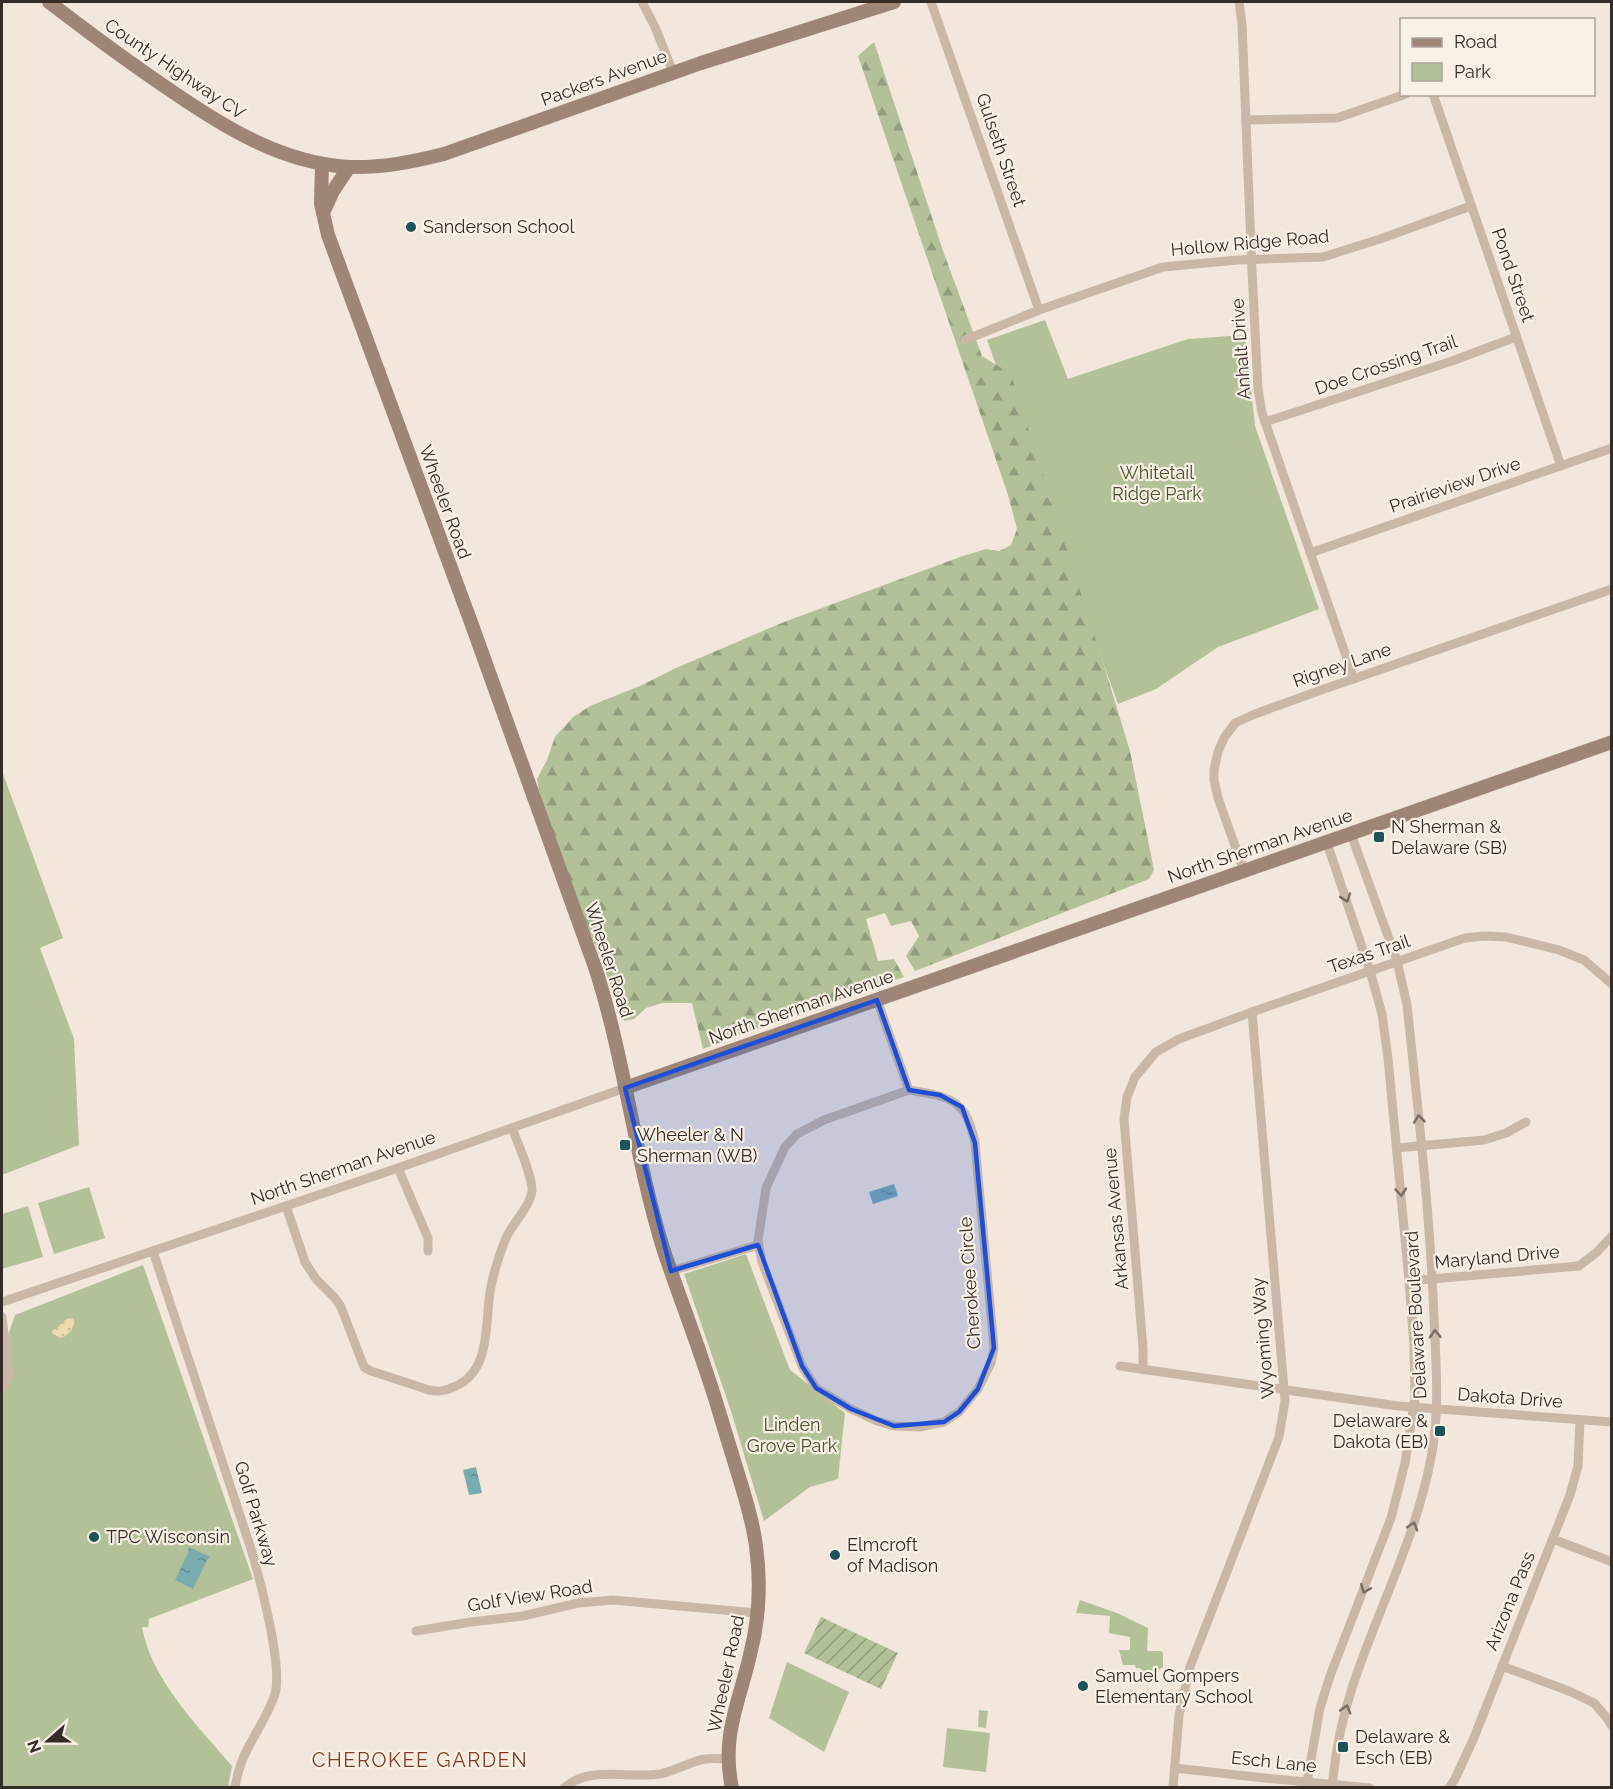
<svg xmlns="http://www.w3.org/2000/svg" width="1613" height="1789" viewBox="0 0 1613 1789" font-family="Raleway,sans-serif">
  <style>
    .green { fill: #b3c199 }
    .forest { fill: url(#forest-firs) }
    .sand { fill: url(#sand-dots) }
    .garden { fill: url(#garden-furrows) }
    .water { fill: url(#water-ripples) }
    .lines { fill: none; stroke-linecap: round; stroke-linejoin: round }
    .street { stroke: #cab7a5; stroke-width: 9 }
    .secondary { stroke: #9e8677; stroke-width: 14 }
    .oneway { stroke: #796b60 }
    .marked { fill: #1d4ed8; fill-opacity: 0.2; stroke: #1d4ed8; stroke-width: 4.5; stroke-linejoin: round }
    .poi-dot { fill: #1b5358; stroke: #faf1e6; stroke-width: 2 }
    .labels { text-anchor: middle; stroke-width: 4.5; stroke-linejoin: round; paint-order: stroke }
    .street-label { font-size: 18px; fill: #362c27; stroke: #faf1e6 }
    .poi-label { font-size: 18px; fill: #362c27; stroke: #faf1e6; text-anchor: start }
    .park-label { font-size: 18px; fill: #44552a; stroke: #faf1e6 }
    .neighbourhood-label { font-size: 20px; letter-spacing: 1.5px; fill: #86391e; stroke: #faf1e6 }
  </style>
  <defs>
    <pattern id="forest-firs" width="22" height="20" patternUnits="userSpaceOnUse" patternTransform="scale(1.5)"><rect width="22" height="20" fill="#b3c199"/><path d="M5 1l3.5 6h-7zM16 11l3.5 6h-7z" fill="#929d7d"/></pattern>
    <pattern id="sand-dots" width="8" height="8" patternUnits="userSpaceOnUse" patternTransform="scale(1.5)"><rect width="8" height="8" fill="#eedaaf"/><path d="M2 2h.1M6 6h.1" fill="none" stroke="#cdbb97" stroke-width="1.8" stroke-linecap="round"/></pattern>
    <pattern id="garden-furrows" width="10" height="10" patternUnits="userSpaceOnUse" patternTransform="scale(1.5)"><rect width="10" height="10" fill="#b3c199"/><path d="M-1 1l2-2M0 10L10 0M9 11l2-2" fill="none" stroke="#929d7d"/></pattern>
    <pattern id="water-ripples" width="26" height="14" patternUnits="userSpaceOnUse" patternTransform="scale(1.5)"><rect width="26" height="14" fill="#78acaf"/><path d="M2 4q2-2 4 0t4 0M15 11q2-2 4 0t4 0" fill="none" stroke="#638c8e"/></pattern>
  </defs>
  <rect width="100%" height="100%" fill="#f2e7da"/>
  <g class="green">
    <polygon points="1045,320 1068,379 1188,339 1245,335 1255,426 1319,609 1218,647 1156,689 1118,704 987,340"/>
    <polygon points="2,771 63,938 40,948 74,1039 79,1145 2,1175"/>
    <polygon points="89,1187 105,1238 54,1254 38,1203"/>
    <polygon points="28,1206 43,1257 2,1269 2,1214"/>
    <polygon points="746,1254 790,1370 845,1413 838,1479 810,1487 764,1521 731,1411 684,1274"/>
    <path d="M143,1265L253,1579L149,1619L148,1627H142C151,1680 199,1727 232,1766L228,1787L2,1788V1353L15,1315Z"/>
    <polygon points="1080,1600 1117,1613 1148,1628 1147,1651 1161,1651 1163,1653 1163,1667 1151,1675 1142,1675 1140,1668 1136,1668 1135,1665 1123,1665 1119,1650 1130,1650 1130,1637 1109,1633 1110,1616 1076,1613"/>
    <polygon points="787,1662 849,1692 824,1752 769,1718"/>
    <polygon points="979,1710 988,1711 986,1728 978,1727"/>
    <polygon points="947,1728 990,1733 986,1772 943,1767"/>
  </g>
  <path class="forest" d="M874,42L943,251L982,356L1011,374L1106,672L1130,751L1154,870L1149,879L915,971L906,956L919,936L911,921L891,926L885,913L866,919L878,961L894,959L904,977L761,1027L703,1049L692,1003H662L646,1008L634,1019L624,1021C605,968 583,916 563,862C553,835 542,808 537,779L547,760L555,737L573,717L590,706L642,685L676,668L784,622L960,557L986,549L999,551L1011,545L1017,529L1008,495L858,56Z"/>
  <path class="sand" d="M70,1318L73,1319L75,1322L71,1331L64,1337L60,1338L52,1333L53,1330C60,1328 63,1319 70,1318Z"/>
  <polygon class="garden" points="821,1617 898,1653 881,1689 804,1653"/>
  <g class="water">
    <polygon points="894,1184 898,1196 873,1204 869,1192"/>
    <polygon points="476,1467 482,1493 469,1495 463,1470"/>
    <polygon points="189,1547 210,1557 207,1560 193,1589 175,1580 189,1551 188,1550"/>
  </g>
  <g class="lines">
    <g class="street">
      <polyline points="642,2 655,27 673,72"/>
      <polyline points="931,2 1039,310"/>
      <polyline points="1239,2 1242,24 1252,271 1258,389 1262,413 1354,679"/>
      <polyline points="1433,94 1561,466"/>
      <polyline points="1246,120 1337,118 1406,94"/>
      <polyline points="965,340 1039,310 1163,267 1238,260 1323,257 1380,239 1471,206"/>
      <polyline points="1265,422 1452,361 1516,337"/>
      <polyline points="1310,553 1612,448"/>
      <polyline points="1244,871 1218,798 1214,780 1214,770 1218,752 1224,738 1235,723 1255,714 1327,688 1612,589"/>
      <path d="M877,1000L909,1090L824,1120L797,1134L785,1147L766,1188L758,1241L762,1262L802,1366L816,1388L851,1409L877,1421L894,1426L919,1427L944,1422L959,1412L978,1389L991,1363L994,1348L975,1143C966,1099 951,1097 909,1090"/>
      <polyline points="1397,1148 1484,1140 1506,1133 1526,1122"/>
      <polyline points="398,1168 428,1238 428,1251"/>
      <path d="M286,1206L305,1262L316,1279L335,1298L341,1307L364,1367L371,1371L429,1390C439,1392 446,1391 456,1386C491,1370 485,1324 490,1292C493,1275 498,1258 504,1243C509,1226 531,1207 532,1190C532,1175 518,1144 512,1128"/>
      <path d="M153,1251L251,1549C260,1579 283,1666 275,1694C269,1713 257,1730 248,1748C242,1759 237,1775 235,1788"/>
      <polyline points="671,1271 758,1245"/>
      <polyline points="1409,1281 1579,1266 1597,1252 1612,1236"/>
      <polyline points="2,1302 398,1168 625,1088"/>
      <polyline points="2,1317 9,1375 2,1389"/>
      <polyline points="1120,1366 1398,1406 1612,1422"/>
      <polyline points="1143,1370 1143,1348 1124,1119 1127,1097 1135,1077 1156,1052 1179,1039 1252,1012 1465,938 1484,936 1506,937 1559,950 1584,960 1612,984"/>
      <polyline points="1553,1539 1612,1562"/>
      <polyline points="416,1631 471,1622 523,1616 578,1603 613,1600 757,1613"/>
      <polyline points="1502,1666 1569,1691 1594,1703 1607,1718 1612,1726"/>
      <polyline points="1175,1768 1264,1778 1370,1788"/>
      <path d="M564,1788C590,1765 629,1779 660,1774C675,1771 689,1762 705,1759C712,1758 721,1759 728,1759"/>
      <polyline points="1173,1788 1179,1715 1190,1667 1279,1437 1285,1401 1252,1012"/>
      <polyline points="1306,1788 1320,1708 1330,1676 1391,1518 1405,1463 1415,1398 1414,1346 1409,1281 1388,1058 1382,1014 1370,971 1327,843"/>
      <path d="M1332,1788C1335,1753 1342,1718 1353,1685C1378,1609 1416,1538 1431,1458C1440,1412 1436,1364 1434,1317C1430,1213 1418,1109 1407,1005L1397,961L1351,834"/>
      <polyline points="1449,1788 1455,1779 1473,1740 1570,1495 1578,1466 1580,1420"/>
    </g>
    <g class="secondary">
      <path d="M49,2C88,32 127,61 167,88C222,126 281,163 349,167C382,168 412,162 444,154L701,63L894,2"/>
      <path d="M322,164L321,204L328,235L472,625L596,970C625,1061 635,1157 663,1248C676,1288 692,1328 705,1368C715,1396 723,1426 732,1454C741,1485 752,1515 756,1546C761,1582 759,1620 750,1655C739,1703 721,1736 732,1788"/>
      <polyline points="324,211 333,191 349,167"/>
      <polyline points="625,1088 1612,742"/>
    </g>
  </g>
  <defs><path id="oneway-chevron" d="M-2-3.5L2.5 0L-2 3.5" fill="none" stroke-width="1.6" stroke-linecap="round" stroke-linejoin="round" transform="scale(1.5)"/></defs>
  <g class="oneway">
    <use href="#oneway-chevron" transform="translate(1346 898) rotate(71)"/>
    <use href="#oneway-chevron" transform="translate(1419 1119) rotate(-96)"/>
    <use href="#oneway-chevron" transform="translate(1401 1192) rotate(85)"/>
    <use href="#oneway-chevron" transform="translate(1435 1334) rotate(-92)"/>
    <use href="#oneway-chevron" transform="translate(1413 1526) rotate(-72)"/>
    <use href="#oneway-chevron" transform="translate(1365 1589) rotate(112)"/>
    <use href="#oneway-chevron" transform="translate(1346 1709) rotate(-74)"/>
  </g>
  <path class="marked" d="M877,1000L909,1090L940,1095L962,1107L975,1143L994,1348L978,1389L959,1412L944,1422L894,1426L851,1409L816,1388L802,1366L758,1245L671,1271L625,1088Z"/>
  <g class="poi-dot">
    <circle cx="411" cy="227" r="6"/>
    <rect x="1373" y="831" width="12" height="12" rx="3"/>
    <rect x="619" y="1139" width="12" height="12" rx="3"/>
    <rect x="1434" y="1425" width="12" height="12" rx="3"/>
    <circle cx="94" cy="1537" r="6"/>
    <circle cx="835" cy="1555" r="6"/>
    <circle cx="1083" cy="1686" r="6"/>
    <rect x="1337" y="1741" width="12" height="12" rx="3"/>
  </g>
  <g class="labels">
    <g class="street-label">
      <text transform="translate(175 69) rotate(34)" y="6">County Highway CV</text>
      <text transform="translate(604 78) rotate(-20)" y="6">Packers Avenue</text>
      <text transform="translate(1001 150) rotate(71)" y="6">Gulseth Street</text>
      <text transform="translate(1250 243) rotate(-5)" y="6">Hollow Ridge Road</text>
      <text transform="translate(1513 275) rotate(71)" y="6">Pond Street</text>
      <text transform="translate(1241 349) rotate(-94)" y="6">Anhalt Drive</text>
      <text transform="translate(1386 365) rotate(-19)" y="6">Doe Crossing Trail</text>
      <text transform="translate(1455 485) rotate(-19)" y="6">Prairieview Drive</text>
      <text transform="translate(445 502) rotate(70)" y="6">Wheeler Road</text>
      <text transform="translate(1342 665) rotate(-19)" y="6">Rigney Lane</text>
      <text transform="translate(1260 846) rotate(-19)" y="6">North Sherman Avenue</text>
      <text transform="translate(1369 954) rotate(-19)" y="6">Texas Trail</text>
      <text transform="translate(609 960) rotate(72)" y="6">Wheeler Road</text>
      <text transform="translate(801 1007) rotate(-19)" y="6">North Sherman Avenue</text>
      <text transform="translate(343 1168) rotate(-19)" y="6">North Sherman Avenue</text>
      <text transform="translate(1116 1219) rotate(-95)" y="6">Arkansas Avenue</text>
      <text transform="translate(1497 1257) rotate(-5)" y="6">Maryland Drive</text>
      <text transform="translate(970 1283) rotate(-94)" y="6">Cherokee Circle</text>
      <text transform="translate(1416 1315) rotate(-93)" y="6">Delaware Boulevard</text>
      <text transform="translate(1263 1338) rotate(-95)" y="6">Wyoming Way</text>
      <text transform="translate(1510 1398) rotate(4)" y="6">Dakota Drive</text>
      <text transform="translate(256 1514) rotate(73)" y="6">Golf Parkway</text>
      <text transform="translate(530 1596) rotate(-9)" y="6">Golf View Road</text>
      <text transform="translate(1510 1601) rotate(-68)" y="6">Arizona Pass</text>
      <text transform="translate(726 1674) rotate(-78)" y="6">Wheeler Road</text>
      <text transform="translate(1274 1762) rotate(6)" y="6">Esch Lane</text>
    </g>
    <g class="poi-label">
      <text x="423" y="233">Sanderson School</text>
      <text x="1391" y="833">N Sherman &amp;<tspan x="1391" dy="21">Delaware (SB)</tspan></text>
      <text x="637" y="1141">Wheeler &amp; N<tspan x="637" dy="21">Sherman (WB)</tspan></text>
      <text x="1428" y="1427" text-anchor="end">Delaware &amp;<tspan x="1428" dy="21">Dakota (EB)</tspan></text>
      <text x="106" y="1543">TPC Wisconsin</text>
      <text x="847" y="1551">Elmcroft<tspan x="847" dy="21">of Madison</tspan></text>
      <text x="1095" y="1682">Samuel Gompers<tspan x="1095" dy="21">Elementary School</tspan></text>
      <text x="1355" y="1743">Delaware &amp;<tspan x="1355" dy="21">Esch (EB)</tspan></text>
    </g>
    <g class="park-label">
      <text x="1157" y="479">Whitetail<tspan x="1157" dy="21">Ridge Park</tspan></text>
      <text x="792" y="1431">Linden<tspan x="792" dy="21">Grove Park</tspan></text>
    </g>
    <g class="neighbourhood-label">
      <text x="420" y="1767">CHEROKEE GARDEN</text>
    </g>
  </g>
  <rect width="1613" height="1789" fill="none" stroke="#362c27" stroke-width="6"/>
  <rect x="1400" y="18" width="195" height="78" fill="#faf1e6" stroke="#aca29a" stroke-width="1.5"/>
  <rect x="1412" y="38" width="30" height="9" fill="#9e8677" stroke="#aca29a" stroke-width="1.5"/>
  <text x="1454" y="48" font-size="18" fill="#362c27">Road</text>
  <rect x="1412" y="63" width="30" height="18" fill="#b3c199" stroke="#aca29a" stroke-width="1.5"/>
  <text x="1454" y="78" font-size="18" fill="#362c27">Park</text>
  <g transform="translate(48 1741) rotate(249)" stroke="#faf1e6" stroke-width="4.5" paint-order="stroke">
  <path d="M0-4.5L10 22L0 15L-10 22Z" fill="#362c27"/>
  <text y="-9" font-size="16" font-weight="bold" text-anchor="middle" fill="#362c27">N</text>
  </g>
</svg>
